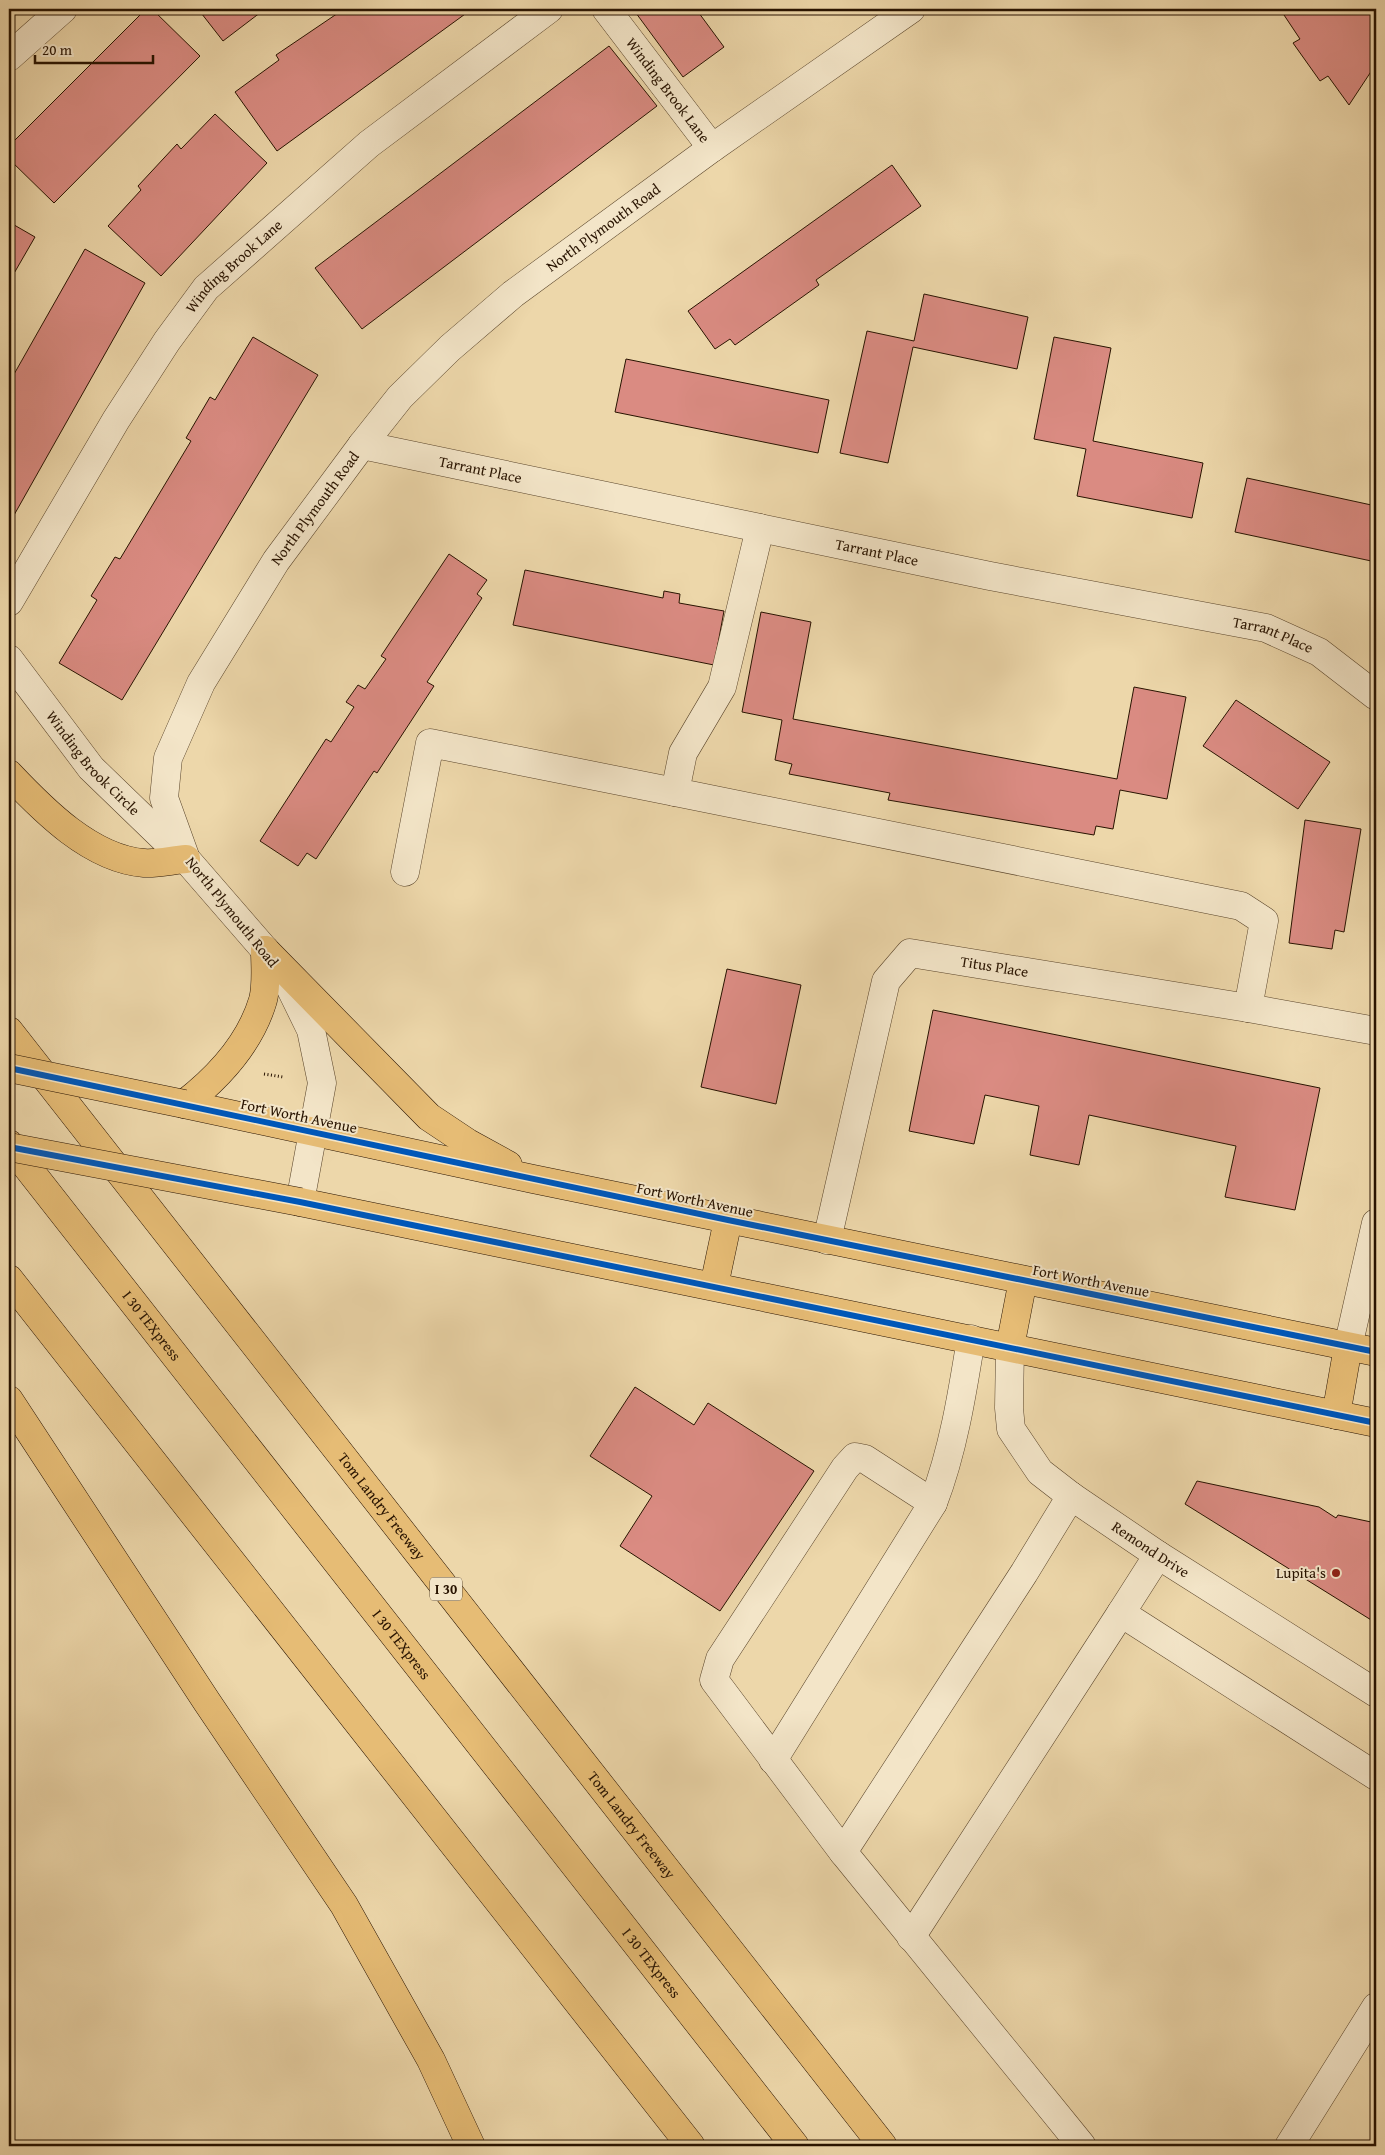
<svg xmlns="http://www.w3.org/2000/svg" width="1385" height="2155" viewBox="0 0 1385 2155" font-family="'Gentium Book Plus',serif">
  <style>
    .building { fill: #da8b82; stroke: #281300 }
    .lines { fill: none; stroke-linecap: round; stroke-linejoin: round }
    .minor-casing { stroke: #59442a; stroke-width: 29 }
    .major-casing { stroke: #281300; stroke-width: 29 }
    .highway-casing { stroke: #281300; stroke-width: 29 }
    .path { stroke: #281300; stroke-width: 3; stroke-dasharray: 1 2.5; stroke-linecap: butt }
    .minor { stroke: #f3e5c8; stroke-width: 28 }
    .major { stroke: #e6bc75; stroke-width: 28 }
    .highway { stroke: #e6bc75; stroke-width: 28 }
    .major-bridge-casing { stroke: #281300; stroke-width: 29; stroke-linecap: butt }
    .major-bridge { stroke: #e6bc75; stroke-width: 28 }
    .cycleway-casing { stroke: #f3e5c8; stroke-width: 9 }
    .cycleway { stroke: #0057b8; stroke-width: 6 }
    .poi-dot { fill: #8f2418; stroke: #f3e5c8; stroke-width: 2 }
    .labels { text-anchor: middle; stroke-width: 4; stroke-linejoin: round; paint-order: stroke }
    .shield { fill: #f3e5c8; stroke: #65523c; stroke-width: 1 }
    .shield-label { font-size: 14px; font-weight: bold; fill: #281300 }
    .street-label { font-size: 15px; fill: #281300; stroke: #f3e5c8 }
    .poi-label { font-size: 15px; fill: #281300; stroke: #f3e5c8; text-anchor: end }
  </style>
  <rect width="100%" height="100%" fill="#edd7aa"/>
  <filter id="stains"><feTurbulence type="fractalNoise" baseFrequency=".004" numOctaves="4"/><feColorMatrix values="0 0 0 0 .2 0 0 0 0 .09 0 0 0 0 .02 0 0 0 .5 -.17"/></filter>
  <radialGradient id="worn" r=".72"><stop offset=".6" stop-color="#630" stop-opacity="0"/><stop offset="1" stop-color="#630" stop-opacity=".3"/></radialGradient>
  <g class="building">
    <polygon points="146,9 152,9 200,56 54,203 9,159 9,146"/>
    <polygon points="198,9 265,9 223,41"/>
    <polygon points="344,9 472,9 277,151 235,92 279,60 276,55"/>
    <polygon points="633,9 696,9 724,47 683,77"/>
    <polygon points="1280,9 1376,9 1376,64 1349,105 1328,76 1320,81 1293,43 1300,39"/>
    <polygon points="609,46 657,106 362,329 315,268"/>
    <polygon points="215,114 267,163 161,276 108,226 141,190 138,186 177,144 181,149"/>
    <polygon points="892,165 921,206 816,280 819,285 735,345 730,339 715,349 688,311"/>
    <polygon points="9,222 35,237 9,282"/>
    <polygon points="85,249 145,283 9,524 9,383"/>
    <polygon points="924,294 1028,317 1017,369 913,347 888,463 840,453 867,331 914,341"/>
    <polygon points="253,337 318,375 122,700 59,663 97,600 91,596 115,557 120,559 191,441 186,438 210,397 215,400"/>
    <polygon points="1054,337 1111,348 1093,441 1203,463 1192,518 1077,496 1086,449 1034,439"/>
    <polygon points="626,359 829,400 818,453 615,412"/>
    <polygon points="1247,478 1376,506 1376,562 1235,532"/>
    <polygon points="449,554 487,580 477,594 482,598 427,682 434,686 377,773 374,771 316,859 307,853 298,866 260,841 326,739 331,742 354,707 346,702 358,685 365,689 386,659 381,656"/>
    <polygon points="525,570 663,598 664,591 680,594 679,603 724,611 714,665 513,625"/>
    <polygon points="761,612 811,622 793,719 1117,779 1134,687 1186,697 1167,799 1120,790 1113,829 1096,826 1094,835 888,800 890,793 789,774 792,764 775,760 782,720 742,712"/>
    <polygon points="1236,700 1330,762 1298,809 1203,746"/>
    <polygon points="1305,820 1361,829 1344,932 1335,930 1332,949 1289,943"/>
    <polygon points="727,969 801,985 776,1104 701,1087"/>
    <polygon points="933,1010 1320,1088 1295,1210 1225,1197 1236,1146 1089,1115 1079,1165 1030,1155 1039,1106 985,1095 974,1144 909,1131"/>
    <polygon points="635,1387 694,1425 708,1403 814,1471 720,1611 620,1546 652,1496 590,1456"/>
    <polygon points="1197,1481 1319,1507 1336,1518 1338,1515 1376,1523 1376,1623 1185,1504"/>
  </g>
  <g class="lines">
    <defs>
      <g id="minor">
        <path id="s1" d="M606,9L712,148"/>
        <polyline points="9,57 63,9"/>
        <path id="s2" d="M362,445L990,576L1266,628L1319,652L1376,696"/>
        <polyline points="760,528 722,687 683,753 675,792 1241,906 1264,921 1248,1008"/>
        <path id="s3" d="M9,602L116,420L167,341L206,288L369,144L549,9"/>
        <path id="s4" d="M9,659L91,768L181,855"/>
        <polyline points="405,872 430,743 675,792"/>
        <path id="s5" d="M300,1202L322,1083L311,1030L289,985L265,950L186,859L164,798L168,758L201,683L276,561L362,445L400,397L450,348L513,294L712,148L911,9"/>
        <path id="s6" d="M827,1240L886,981L910,953L1248,1008L1376,1031"/>
        <path id="s7" d="M1010,1347L1009,1408L1011,1429L1040,1472L1071,1496L1158,1555L1376,1693"/>
        <polyline points="1348,1347 1376,1223"/>
        <polyline points="1071,1496 1024,1573 843,1852 1082,2146"/>
        <polyline points="1158,1555 1121,1613 1376,1776"/>
        <path d="M773,1760L933,1503C953,1451 962,1395 971,1339"/>
        <polyline points="843,1852 714,1680 720,1659 845,1468 855,1457 865,1459 933,1503"/>
        <polyline points="911,1937 1121,1613"/>
        <polyline points="1289,2146 1376,2007"/>
      </g>
      <g id="major">
        <polyline points="265,950 429,1117 468,1143 508,1165"/>
        <polyline points="184,1104 533,1179 1376,1352"/>
        <path d="M184,1104C219,1077 250,1044 263,1000C267,985 265,965 265,950"/>
        <polyline points="300,1202 1376,1423"/>
        <polyline points="714,1286 728,1220"/>
        <polyline points="1010,1347 1023,1280"/>
        <polyline points="1336,1415 1348,1347"/>
      </g>
      <g id="highway">
        <path d="M9,774C43,810 91,859 144,863C157,864 173,860 186,859"/>
        <path id="s8" d="M9,1031L883,2146"/>
        <path id="s9" d="M9,1144L795,2146"/>
        <polyline points="9,1279 691,2146"/>
        <polyline points="9,1400 207,1702 344,1905 431,2060 471,2146"/>
      </g>
    </defs>
    <use href="#minor" class="minor-casing"/>
    <use href="#major" class="major-casing"/>
    <use href="#highway" class="highway-casing"/>
    <polyline class="path" points="264,1074 283,1077"/>
    <use href="#minor" class="minor"/>
    <use href="#major" class="major"/>
    <use href="#highway" class="highway"/>
    <defs>
      <g id="major-bridge">
        <polyline points="9,1068 184,1104"/>
        <polyline points="9,1147 300,1202"/>
      </g>
    </defs>
    <use href="#major-bridge" class="major-bridge-casing"/>
    <use href="#major-bridge" class="major-bridge"/>
    <defs>
      <g id="cycleway">
        <polyline points="9,1068 728,1220 1376,1352"/>
        <polyline points="9,1147 300,1202 1376,1423"/>
      </g>
    </defs>
    <use href="#cycleway" class="cycleway-casing"/>
    <use href="#cycleway" class="cycleway"/>
  </g>
  <circle class="poi-dot" cx="1336" cy="1573" r="5"/>
  <g class="labels">
    <rect class="shield" x="430" y="1577.5" width="32" height="23" rx="4"/>
    <g class="shield-label">
      <text x="446" y="1594">I 30</text>
    </g>
    <g class="street-label">
      <text dy="5" stroke="none"><textPath href="#s1" startOffset="102">Winding Brook Lane</textPath></text>
      <text dy="5" stroke="none"><textPath href="#s5" startOffset="1189">North Plymouth Road</textPath></text>
      <text dy="5" stroke="none"><textPath href="#s3" startOffset="406">Winding Brook Lane</textPath></text>
      <text dy="5" stroke="none"><textPath href="#s2" startOffset="121">Tarrant Place</textPath></text>
      <text dy="5" stroke="none"><textPath href="#s5" startOffset="784">North Plymouth Road</textPath></text>
      <text dy="5" stroke="none"><textPath href="#s2" startOffset="526">Tarrant Place</textPath></text>
      <text dy="5" stroke="none"><textPath href="#s2" startOffset="931">Tarrant Place</textPath></text>
      <text dy="5" stroke="none"><textPath href="#s4" startOffset="134">Winding Brook Circle</textPath></text>
      <text transform="translate(232 912) rotate(51)" y="5">North Plymouth Road</text>
      <text dy="5" stroke="none"><textPath href="#s6" startOffset="388">Titus Place</textPath></text>
      <text transform="translate(299 1116) rotate(12)" y="5">Fort Worth Avenue</text>
      <text transform="translate(695 1200) rotate(12)" y="5">Fort Worth Avenue</text>
      <text transform="translate(1091 1281) rotate(11)" y="5">Fort Worth Avenue</text>
      <text dy="5" stroke="none"><textPath href="#s9" startOffset="231">I 30 TEXpress</textPath></text>
      <text dy="5" stroke="none"><textPath href="#s8" startOffset="604">Tom Landry Freeway</textPath></text>
      <text dy="5" stroke="none"><textPath href="#s7" startOffset="269">Remond Drive</textPath></text>
      <text dy="5" stroke="none"><textPath href="#s9" startOffset="636">I 30 TEXpress</textPath></text>
      <text dy="5" stroke="none"><textPath href="#s8" startOffset="1009">Tom Landry Freeway</textPath></text>
      <text dy="5" stroke="none"><textPath href="#s9" startOffset="1041">I 30 TEXpress</textPath></text>
    </g>
    <g class="poi-label">
      <text x="1326" y="1578">Lupita's</text>
    </g>
  </g>
  <rect width="1385" height="2155" fill="none" stroke="#edd7aa" stroke-width="30"/>
  <rect x="10" y="10" width="1365" height="2135" fill="none" stroke="#281300" stroke-width="2.5"/>
  <rect x="15" y="15" width="1355" height="2125" fill="none" stroke="#281300"/>
  <path d="M35 55v8h118v-8" fill="none" stroke="#281300" stroke-width="2.5"/>
  <text x="42" y="55" font-size="15" fill="#281300" stroke="#f3e5c8" stroke-width="4" paint-order="stroke">20 m</text>
  <rect width="100%" height="100%" filter="url(#stains)"/>
  <rect width="100%" height="100%" fill="url(#worn)"/>
</svg>
